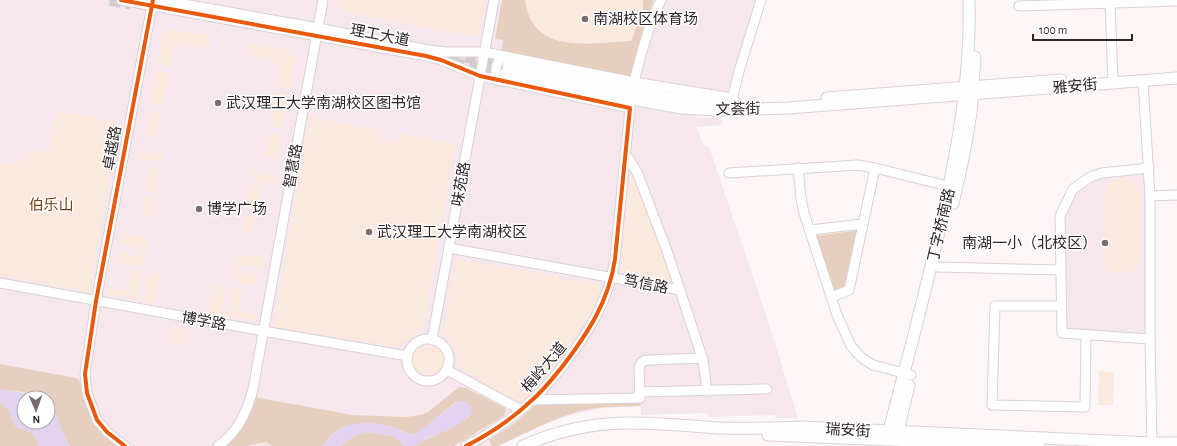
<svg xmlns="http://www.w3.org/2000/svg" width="1177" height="446" viewBox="0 0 1177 446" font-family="'Alegreya Sans','Noto Sans SC',sans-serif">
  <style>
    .built { fill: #f5e7eb; fill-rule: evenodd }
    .green { fill: #fbe9dd }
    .forest { fill: #e7cfbf }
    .water { fill: #e1d3f0 }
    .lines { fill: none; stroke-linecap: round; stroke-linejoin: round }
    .major-tunnel { stroke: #d3cccd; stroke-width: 11; stroke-dasharray: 11 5.5; stroke-linecap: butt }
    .minor-casing { stroke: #dad1d3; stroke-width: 11 }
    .major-casing { stroke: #dad1d3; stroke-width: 13 }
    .minor { stroke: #fffefe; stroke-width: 9 }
    .major { stroke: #fffefe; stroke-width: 11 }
    .cycleway-casing { stroke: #fff; stroke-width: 6 }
    .cycleway { stroke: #e8590c; stroke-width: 4 }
    .poi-dot { fill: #766e70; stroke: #fff; stroke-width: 1.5 }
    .labels { text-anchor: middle; stroke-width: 3; stroke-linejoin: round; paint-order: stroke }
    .poi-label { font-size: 15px; fill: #2e2527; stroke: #fff; text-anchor: start }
    .street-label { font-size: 15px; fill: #2e2527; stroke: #fff }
    .park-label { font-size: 15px; fill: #734211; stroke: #fff }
  </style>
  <rect width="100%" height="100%" fill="#fcf6f7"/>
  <g class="built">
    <path d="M0,0H760L727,99L641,87L506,77L636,105L696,115V118L722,117V125L696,127L703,143L709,147L767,318L798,418H775V415L708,417V413L641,415V406L604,408L574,414L550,422L498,446H0ZM24,398H48V422H24Z"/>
    <polygon points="1149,168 1150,339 1062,333 1060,216 1073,189 1085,180"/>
  </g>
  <g class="green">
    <polygon points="336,0 485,0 479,34 474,37 356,14 347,11 336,6"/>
    <polygon points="525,0 643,0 643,11 632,41 572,43 556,41 542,34 532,22 526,8"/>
    <polygon points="169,29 210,36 208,48 179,43 178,48 173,47 170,67 157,64 163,32 168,33"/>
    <polygon points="250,43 291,51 291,55 296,56 290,88 277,86 281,66 276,65 277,61 248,55"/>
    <polygon points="156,70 169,72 162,107 150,105"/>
    <polygon points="276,92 289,94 282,128 270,126"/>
    <polygon points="149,111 161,113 157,136 145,134"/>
    <polygon points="62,112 115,121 118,127 89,292 0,275 0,163 13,165 13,161 21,162 22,158 28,159 30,149 48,152 55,116"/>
    <polygon points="310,117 378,130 377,137 379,137 379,139 395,142 396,140 398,140 400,133 455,144 423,328 397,347 274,327"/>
    <polygon points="269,132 281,135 277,158 265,156"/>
    <polygon points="161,146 164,147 161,163 136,158 137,152 159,156"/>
    <polygon points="254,162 257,163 256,173 278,177 277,184 251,179"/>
    <polygon points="149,167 160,169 156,193 145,191"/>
    <polygon points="630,173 635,173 671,275 669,280 667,282 622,273 621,272"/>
    <path d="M1126,179C1136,183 1138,187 1141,197L1140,260L1135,269L1126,274H1118L1112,272L1105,266L1106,187L1115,181Z"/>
    <polygon points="250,185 261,187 257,211 246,209"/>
    <polygon points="144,197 155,199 152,216 141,214"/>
    <polygon points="245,215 256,216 252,234 242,232"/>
    <polygon points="123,233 148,237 143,266 117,262 119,252 140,256 141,247 121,244"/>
    <polygon points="238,253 264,258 262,268 241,265 239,273 260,277 258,286 233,282"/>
    <path d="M457,259L598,284L602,287C605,303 538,391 522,401H516L458,367C457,350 454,346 443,333L455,262Z"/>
    <polygon points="131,270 142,272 137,300 107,294 108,288 127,291"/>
    <polygon points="148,273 160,275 155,303 143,301"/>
    <polygon points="214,284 226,287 221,315 209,313"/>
    <polygon points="232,288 242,289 239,311 258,314 256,321 227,316"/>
    <circle cx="177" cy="336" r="10"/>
    <circle cx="428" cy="361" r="17"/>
    <polygon points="1099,371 1114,372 1113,405 1098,405"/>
  </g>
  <g class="forest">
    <path d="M502,0H525C532,56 591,43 631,41L643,11V0H654L643,28L630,76L626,78L501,52L503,40L495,39Z"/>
    <polygon points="861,230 849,290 832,297 812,236"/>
    <path d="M0,364L76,378C84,384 82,394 85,402C92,424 103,431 120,446H70C61,433 58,415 48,402V398C41,398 36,395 29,393C20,391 10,391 0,389Z"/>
    <path d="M459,387L466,388L505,408L506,411L504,415L499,419L454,446H413C431,435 454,430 470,416L456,402L418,433C410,437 405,432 398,429C381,422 353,420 337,431C332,434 327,441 322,446H272L266,442L246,446H223L254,397L352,415L406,417L421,415L428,412Z"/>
    <path d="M641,401V406C622,407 603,406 585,410C555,417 526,433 498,446H492L489,440L514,424L538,403Z"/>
    <path d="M0,402L9,410L15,426C26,433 37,429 38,446H0Z"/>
    <polygon points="367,432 395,436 404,446 341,446 354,436"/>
  </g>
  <g class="water">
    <path d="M0,389L37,395L42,398H24V422H48V402C60,415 60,433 70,446H38C37,429 25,433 15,426L9,410L0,402Z"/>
    <path d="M459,401C464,401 467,401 470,405C480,420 437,434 427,438C423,440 418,445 413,446C411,446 407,446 404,446L395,436L367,432L354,436L341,446H322C327,441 332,435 337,431C353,419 378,422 395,428C402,430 407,436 415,434Z"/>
  </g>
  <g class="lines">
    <g class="major-tunnel">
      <polyline points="110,0 131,4"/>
      <polyline points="449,54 507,65"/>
      <polyline points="453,63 505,73"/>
    </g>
    <defs>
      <g id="minor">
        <path d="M121,0L426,56L441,60L480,76L630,108L615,259C609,301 588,333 562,367C552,379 543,391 531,401C512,419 489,434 466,446"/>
        <polyline points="162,0 318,28 429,50 446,52 484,52 634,82 732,98"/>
        <polyline points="1110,0 1113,83"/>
        <polyline points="1019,6 1177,1"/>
        <path d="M497,80C495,71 495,62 503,56"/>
        <polyline points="1143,80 1150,196 1150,339 1152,446"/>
        <path d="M634,82C641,54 648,27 661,0"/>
        <polyline points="731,103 740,68 761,0"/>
        <polyline points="625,153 637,172 667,251 703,360 707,391"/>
        <polyline points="798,168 801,198 804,213 837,315 851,346 862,358 873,365 911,375"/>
        <polyline points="1149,168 1102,173 1090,177 1073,189 1060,216 1062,333 1150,339"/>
        <polyline points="729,173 858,165 875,168 956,188"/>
        <polyline points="1150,196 1177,195"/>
        <polyline points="810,230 863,224"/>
        <polyline points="449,248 680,290"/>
        <polyline points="938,267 1061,270"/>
        <polyline points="0,283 263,331 408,356"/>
        <polyline points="832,297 849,290 875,168"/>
        <polyline points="1061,306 995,306 992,405 1085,407 1086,335"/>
        <circle cx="428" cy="360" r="21"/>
        <polyline points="432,340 494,0"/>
        <polyline points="447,370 521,410"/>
        <polyline points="639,392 767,389"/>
        <path d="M533,400L640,398L639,368C640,363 643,360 649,360L702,358"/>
        <polyline points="125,446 107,432 97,420 87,393 85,374 96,301 153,0"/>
        <path d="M218,446C238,432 247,412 253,389L323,0"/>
      </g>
      <g id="major">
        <polyline points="508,65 662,97 695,101 736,103"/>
        <polyline points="506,73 638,100 682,108 716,110 788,108 1177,78"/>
        <polyline points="827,98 1061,80"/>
        <polyline points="953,203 963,159 971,113 975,57"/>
        <polyline points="768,435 1039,446"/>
        <path d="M887,438C906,365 926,292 942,218C958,147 971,74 969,0"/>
        <polyline points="896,439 909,385"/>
        <path d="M523,446C554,432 588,424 623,423C655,422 688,426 720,428C748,429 775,428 802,427L1152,443H1177"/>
      </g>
    </defs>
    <use href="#minor" class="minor-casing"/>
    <use href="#major" class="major-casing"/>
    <use href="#minor" class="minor"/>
    <use href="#major" class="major"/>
    <defs>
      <g id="cycleway">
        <path d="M121,0L426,56L441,60L480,76L630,108L615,259C609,301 588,333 562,367C552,379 543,391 531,401C512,419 489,434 466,446"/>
        <polyline points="125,446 107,432 97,420 87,393 85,374 96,301 153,0"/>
      </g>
    </defs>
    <use href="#cycleway" class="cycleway-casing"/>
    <use href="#cycleway" class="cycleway"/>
  </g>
  <g class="poi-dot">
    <circle cx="585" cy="19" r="4"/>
    <circle cx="218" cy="103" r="4"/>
    <circle cx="199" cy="209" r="4"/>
    <circle cx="369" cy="232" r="4"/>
    <circle cx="1105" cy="243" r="4"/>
  </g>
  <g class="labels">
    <g class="poi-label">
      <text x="593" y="24">南湖校区体育场</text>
      <text x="226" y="108">武汉理工大学南湖校区图书馆</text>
      <text x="207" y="214">博学广场</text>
      <text x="377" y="237">武汉理工大学南湖校区</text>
      <text x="1097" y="248" text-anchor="end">南湖一小（北校区）</text>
    </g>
    <g class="street-label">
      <text transform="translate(380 35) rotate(11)" y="5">理工大道</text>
      <text transform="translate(1075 86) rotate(-5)" y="5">雅安街</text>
      <text transform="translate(738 109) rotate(-1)" y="5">文荟街</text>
      <text transform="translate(112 148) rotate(-80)" y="5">卓越路</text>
      <text transform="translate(293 166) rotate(-80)" y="5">智慧路</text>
      <text transform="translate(461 184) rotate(-80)" y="5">味苑路</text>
      <text transform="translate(941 225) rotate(-77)" y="5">丁字桥南路</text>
      <text transform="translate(646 284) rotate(11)" y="5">笃信路</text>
      <text transform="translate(204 321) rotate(10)" y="5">博学路</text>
      <text transform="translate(544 367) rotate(-50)" y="5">梅岭大道</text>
      <text transform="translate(848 430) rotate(3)" y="5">瑞安街</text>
    </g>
    <g class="park-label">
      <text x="51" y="210">伯乐山</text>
    </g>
  </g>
  <g transform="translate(36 410) rotate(178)"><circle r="19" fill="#ffffff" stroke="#aba8a9"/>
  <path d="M0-3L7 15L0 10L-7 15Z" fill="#766e70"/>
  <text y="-6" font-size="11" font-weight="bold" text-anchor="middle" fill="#2e2527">N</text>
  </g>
  <path d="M1033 34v6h99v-6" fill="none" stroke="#2e2527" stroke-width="2"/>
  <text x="1039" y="34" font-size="12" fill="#2e2527" stroke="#ffffff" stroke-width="3" paint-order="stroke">100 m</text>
</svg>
